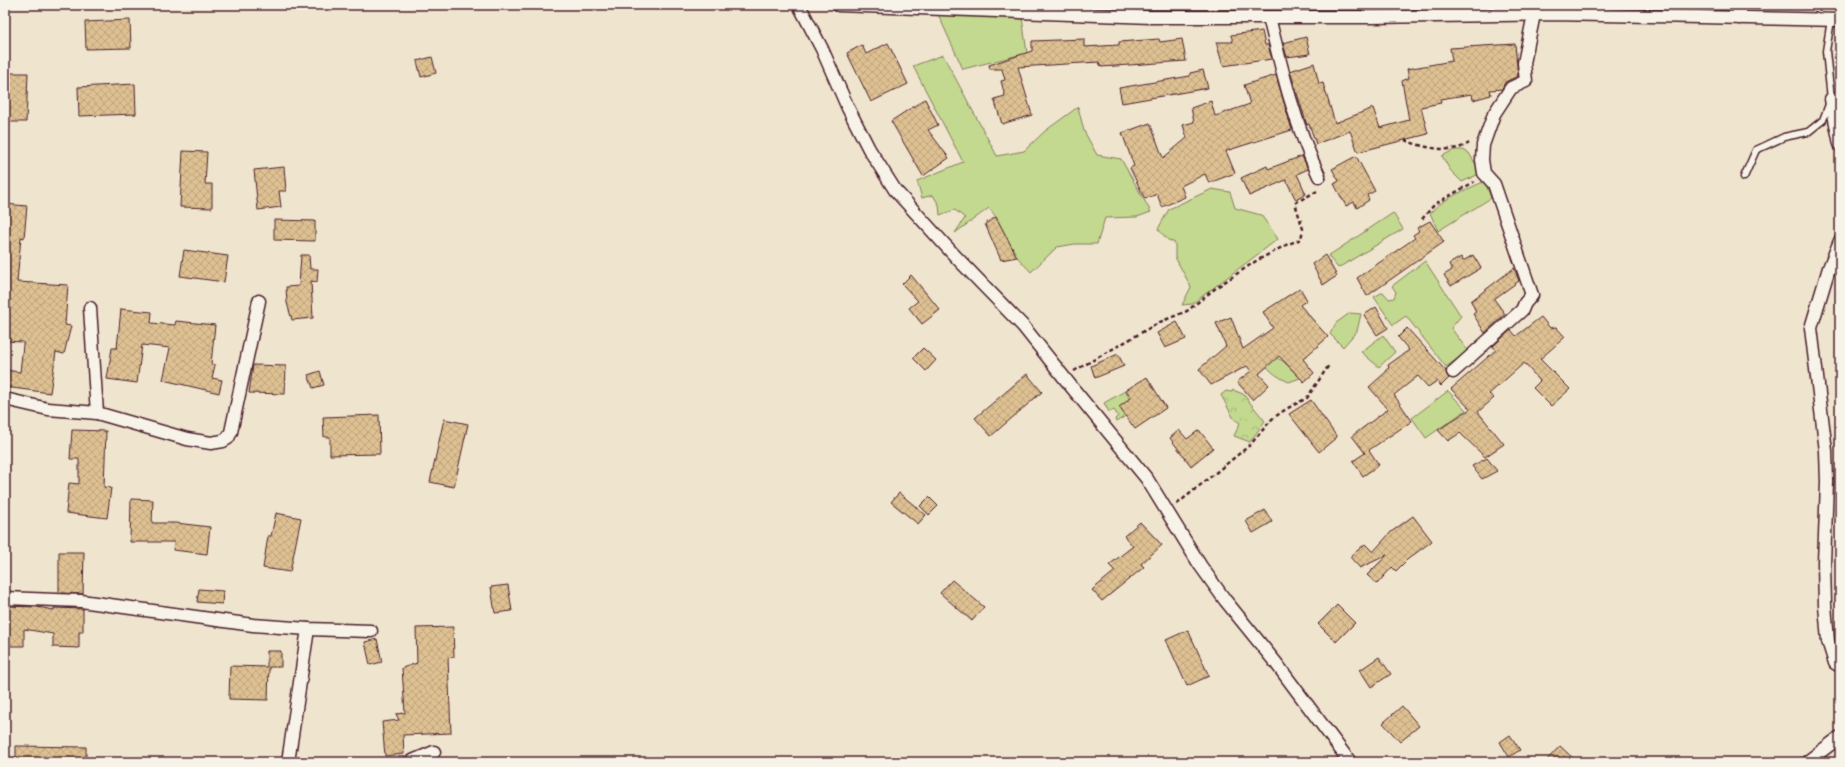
<svg xmlns="http://www.w3.org/2000/svg" width="1845" height="767" viewBox="0 0 1845 767" font-family="'Balsamiq Sans',sans-serif">
  <style>
    .green { fill: #c2d98f; stroke: #867c5d }
    .forest { fill: url(#forest-crowns); stroke: #867c5d }
    .building { fill: url(#building-cross-hatch); stroke: #4a1f2b }
    .lines { fill: none; stroke-linecap: round; stroke-linejoin: round }
    .lane-casing { stroke: #4a1f2b; stroke-width: 9 }
    .street-casing { stroke: #4a1f2b; stroke-width: 15 }
    .path { stroke: #4a1f2b; stroke-width: 2.5; stroke-dasharray: 4 3; stroke-linecap: butt }
    .lane { stroke: #f7f3e8; stroke-width: 6 }
    .street { stroke: #f7f3e8; stroke-width: 12 }
  </style>
  <defs>
    <pattern id="forest-crowns" width="20" height="18" patternUnits="userSpaceOnUse"><rect width="20" height="18" fill="#c2d98f"/><path d="M2 6a3 3 0 1 1 6 0M12 15a3 3 0 1 1 6 0" fill="none" stroke="#a8ba7c"/></pattern>
    <pattern id="building-cross-hatch" width="8" height="8" patternUnits="userSpaceOnUse"><rect width="8" height="8" fill="#ddc192"/><path d="M0 0l8 8M0 8l8-8" fill="none" stroke="#bfa57e"/></pattern>
  </defs>
  <rect width="100%" height="100%" fill="#efe4ce"/>
  <filter id="ink" filterUnits="userSpaceOnUse"><feTurbulence type="fractalNoise" baseFrequency=".025" numOctaves="2"/><feDisplacementMap in="SourceGraphic" scale="8" xChannelSelector="R" yChannelSelector="G"/><feConvolveMatrix kernelMatrix="1 2 1 2 8 2 1 2 1" color-interpolation-filters="sRGB"/></filter>
  <g filter="url(#ink)">
    <g class="green">
      <polygon points="937,12 1022,17 1027,53 963,69"/>
      <polygon points="943,55 997,156 1024,151 1045,131 1078,107 1084,131 1097,155 1121,159 1151,212 1137,217 1105,218 1097,244 1075,244 1057,247 1031,272 1017,257 996,217 989,208 955,233 965,218 955,210 940,215 939,205 933,195 922,198 917,181 963,162 913,66"/>
      <polygon points="1454,150 1463,150 1469,153 1481,173 1462,182 1450,170 1442,156"/>
      <path d="M1485,181L1491,198L1438,231L1430,213C1444,197 1467,190 1485,181Z"/>
      <polygon points="1212,189 1230,192 1235,208 1261,215 1278,239 1192,304 1182,305 1191,287 1175,257 1175,243 1168,240 1158,229 1169,209"/>
      <polygon points="1393,213 1403,229 1338,268 1328,256"/>
      <polygon points="1425,261 1461,316 1451,328 1468,351 1446,367 1406,316 1393,325 1374,297 1383,292 1389,299 1394,298 1396,292 1392,286"/>
      <polygon points="1350,313 1361,314 1357,331 1343,347 1330,334 1336,323"/>
      <polygon points="1383,335 1395,352 1379,367 1361,352"/>
      <path d="M1271,355L1283,361L1300,378L1289,382C1275,376 1267,369 1259,356Z"/>
      <polygon points="1125,391 1129,398 1126,401 1132,412 1116,422 1115,419 1118,416 1114,410 1109,412 1104,403"/>
      <polygon points="1448,391 1466,410 1426,438 1412,418"/>
    </g>
    <polygon class="forest" points="1233,390 1243,394 1265,421 1250,442 1234,436 1240,423 1234,419 1221,395 1226,391 1231,392"/>
    <g class="building">
      <polygon points="130,20 131,48 86,49 85,22"/>
      <polygon points="1262,31 1265,45 1268,45 1272,59 1223,66 1216,42 1233,42 1231,35"/>
      <polygon points="1306,37 1310,54 1287,57 1283,43"/>
      <polygon points="1084,39 1084,47 1119,45 1119,42 1159,39 1160,42 1182,39 1186,61 1101,67 1099,62 1018,67 1032,115 1002,124 994,99 1005,96 1001,81 1005,80 1002,69 990,69 989,65 1032,51 1032,41"/>
      <polygon points="888,43 908,84 871,102 847,53 862,45 866,54"/>
      <polygon points="1515,44 1518,76 1505,82 1502,89 1490,90 1491,95 1473,100 1472,94 1440,99 1441,103 1421,107 1428,134 1358,152 1350,131 1316,144 1309,124 1307,125 1290,71 1314,63 1319,84 1323,83 1335,123 1373,108 1380,128 1409,120 1402,81 1409,78 1407,69 1452,61 1450,48"/>
      <polygon points="432,57 436,73 421,77 417,61"/>
      <polygon points="1203,70 1208,88 1122,103 1119,88 1190,76 1190,73"/>
      <polygon points="5,73 28,73 26,122 5,122"/>
      <polygon points="1276,75 1292,130 1226,151 1235,173 1209,183 1205,174 1181,186 1185,197 1162,207 1157,194 1145,199 1130,168 1134,166 1122,133 1150,123 1163,158 1187,138 1183,125 1194,122 1191,108 1211,101 1215,116 1250,104 1244,85"/>
      <polygon points="135,84 136,114 79,116 78,87"/>
      <polygon points="925,99 938,125 928,130 949,158 923,176 891,121"/>
      <polygon points="183,151 207,152 205,184 212,184 212,208 180,207"/>
      <polygon points="1302,156 1308,169 1297,174 1306,194 1296,200 1286,180 1249,196 1241,178 1267,166 1268,169"/>
      <polygon points="1356,156 1375,191 1367,195 1369,200 1357,208 1354,202 1346,206 1334,184 1339,181 1332,169"/>
      <polygon points="284,167 286,191 279,191 281,207 258,210 254,170"/>
      <polygon points="5,204 27,206 24,238 21,237 17,282 68,285 65,325 71,326 64,354 56,352 50,393 5,387 5,370 20,372 23,345 23,342 5,341"/>
      <polygon points="996,217 1017,257 1001,260 985,224"/>
      <polygon points="274,220 315,221 315,241 274,240"/>
      <polygon points="1430,221 1444,242 1367,296 1357,278 1415,238 1413,235 1419,231 1417,228"/>
      <polygon points="184,250 228,256 224,282 180,276"/>
      <polygon points="301,255 309,255 310,269 318,269 317,282 311,281 313,318 292,320 287,303 286,287 299,286"/>
      <polygon points="1325,255 1337,276 1323,285 1312,264"/>
      <polygon points="1473,255 1481,268 1451,286 1444,275 1452,270 1449,264 1461,257 1463,261"/>
      <polygon points="1514,268 1519,281 1494,299 1505,314 1485,333 1473,314 1476,312 1471,301"/>
      <polygon points="911,275 940,310 922,324 909,308 918,301 902,284"/>
      <polygon points="1300,288 1307,300 1300,305 1328,337 1303,359 1314,373 1304,382 1279,356 1259,374 1269,385 1253,400 1237,382 1251,371 1247,366 1211,385 1199,369 1226,346 1216,323 1231,317 1243,349 1273,328 1263,312"/>
      <polygon points="1376,307 1388,328 1377,335 1364,315"/>
      <polygon points="121,309 152,312 151,323 175,325 176,321 215,325 211,364 215,365 212,378 222,380 219,393 163,380 170,348 142,345 137,383 107,379 112,348 117,348"/>
      <polygon points="1541,317 1550,328 1556,327 1565,337 1540,359 1570,389 1551,406 1533,388 1540,381 1524,363 1489,394 1494,398 1478,412 1504,444 1485,457 1460,433 1448,441 1438,430 1470,409 1451,389 1496,350 1493,346 1511,330 1516,336"/>
      <polygon points="1177,322 1186,339 1165,348 1157,333"/>
      <polygon points="1407,328 1446,371 1449,378 1441,386 1437,381 1428,387 1418,376 1394,395 1412,421 1369,450 1379,465 1363,476 1353,461 1365,453 1352,436 1388,409 1369,387 1387,371 1386,370 1389,368 1388,365 1409,350 1398,337"/>
      <polygon points="923,348 936,360 926,371 913,358"/>
      <polygon points="1118,354 1124,366 1095,378 1091,366"/>
      <polygon points="253,365 286,366 285,394 249,393"/>
      <polygon points="320,371 324,385 313,388 308,375"/>
      <polygon points="1027,374 1042,392 991,436 975,418"/>
      <polygon points="1147,377 1166,408 1135,429 1119,407 1131,398 1126,390"/>
      <polygon points="1311,400 1337,437 1319,452 1289,414"/>
      <polygon points="379,415 380,454 330,455 330,437 324,437 323,417"/>
      <polygon points="444,419 468,424 454,487 430,482"/>
      <polygon points="72,430 106,431 104,487 111,488 107,518 66,513 69,483 79,484 79,459 70,459"/>
      <polygon points="1179,430 1187,439 1199,430 1213,448 1191,466 1170,438"/>
      <polygon points="1487,458 1497,471 1482,479 1472,466"/>
      <polygon points="899,493 926,515 918,524 891,502"/>
      <polygon points="929,497 938,506 929,515 920,506"/>
      <polygon points="131,499 153,500 152,523 176,523 210,527 207,554 173,550 174,542 130,542"/>
      <polygon points="1265,510 1272,522 1253,533 1246,521"/>
      <polygon points="276,513 301,518 290,572 263,568 268,536 271,536"/>
      <polygon points="1413,516 1432,541 1408,559 1396,571 1392,567 1377,584 1367,575 1387,555 1360,568 1350,557 1365,544 1373,552 1391,532"/>
      <polygon points="1140,522 1162,545 1141,564 1144,567 1102,601 1092,590 1115,571 1109,565 1133,546 1124,536"/>
      <polygon points="59,552 84,552 83,594 59,593"/>
      <polygon points="952,580 984,607 972,621 940,593"/>
      <polygon points="508,585 512,611 495,613 491,587"/>
      <polygon points="199,589 223,591 222,604 197,602"/>
      <polygon points="1337,605 1355,623 1336,642 1318,624"/>
      <polygon points="5,606 37,607 54,610 54,608 83,609 83,632 79,632 79,648 53,647 53,634 24,629 24,646 5,646"/>
      <polygon points="453,627 454,657 448,658 451,733 403,735 404,754 385,756 382,722 399,720 396,714 405,713 402,668 417,663 416,628"/>
      <polygon points="1188,630 1209,676 1187,686 1166,640"/>
      <polygon points="377,639 382,662 370,665 365,642"/>
      <polygon points="267,651 281,651 281,667 269,667 268,700 229,699 230,666 267,667"/>
      <polygon points="1379,657 1391,674 1371,687 1360,670"/>
      <polygon points="1402,706 1419,726 1400,742 1383,723"/>
      <polygon points="1510,735 1520,750 1509,757 1500,742"/>
      <polygon points="16,746 86,747 86,762 16,762"/>
      <polygon points="1560,746 1577,762 1545,762"/>
    </g>
    <g class="lines">
      <defs>
        <polyline id="lane" points="1744,177 1756,150 1784,137 1808,132 1823,120 1831,99 1826,51 1831,20"/>
        <g id="street">
          <polyline points="799,5 822,49 848,108 869,149 895,190 956,257 1023,326 1070,385 1147,479 1200,565 1225,600 1276,663 1350,762"/>
          <polyline points="838,5 1151,17 1371,17 1554,14 1840,20"/>
          <polyline points="1739,5 1739,18"/>
          <path d="M1269,17C1282,71 1295,125 1319,176"/>
          <polyline points="1831,99 1840,144"/>
          <polyline points="1840,241 1829,268 1811,328 1826,451 1827,482 1824,563 1825,605 1828,641 1835,663 1840,666"/>
          <polyline points="90,308 97,413"/>
          <polyline points="1453,372 1522,310 1525,303 1532,295 1494,184 1484,173 1482,160 1483,145 1494,114 1511,88 1526,81 1524,63 1534,14"/>
          <polyline points="5,399 48,409 97,413 187,439 211,443 223,441 228,438 231,432 259,301"/>
          <polyline points="5,598 81,601 253,625 308,629 371,631"/>
          <polyline points="288,762 308,629"/>
          <polyline points="410,762 434,752"/>
          <polyline points="1807,762 1840,737"/>
        </g>
      </defs>
      <use href="#lane" class="lane-casing"/>
      <use href="#street" class="street-casing"/>
      <g class="path">
        <path d="M1405,140C1421,147 1453,155 1469,143"/>
        <polyline points="1422,219 1435,204 1474,182"/>
        <polyline points="1074,371 1160,322 1187,311 1217,287 1256,261 1286,245 1301,239 1303,229 1295,203 1319,190"/>
        <polyline points="1177,504 1250,445 1272,419 1286,409 1307,398 1329,365"/>
      </g>
      <use href="#lane" class="lane"/>
      <use href="#street" class="street"/>
    </g>
  </g>
  <rect width="1845" height="767" fill="none" stroke="#f7f3e8" stroke-width="20"/>
  <rect x="10" y="10" width="1825" height="747" fill="none" stroke="#4a1f2b" stroke-width="1.5" filter="url(#ink)"/>
</svg>
